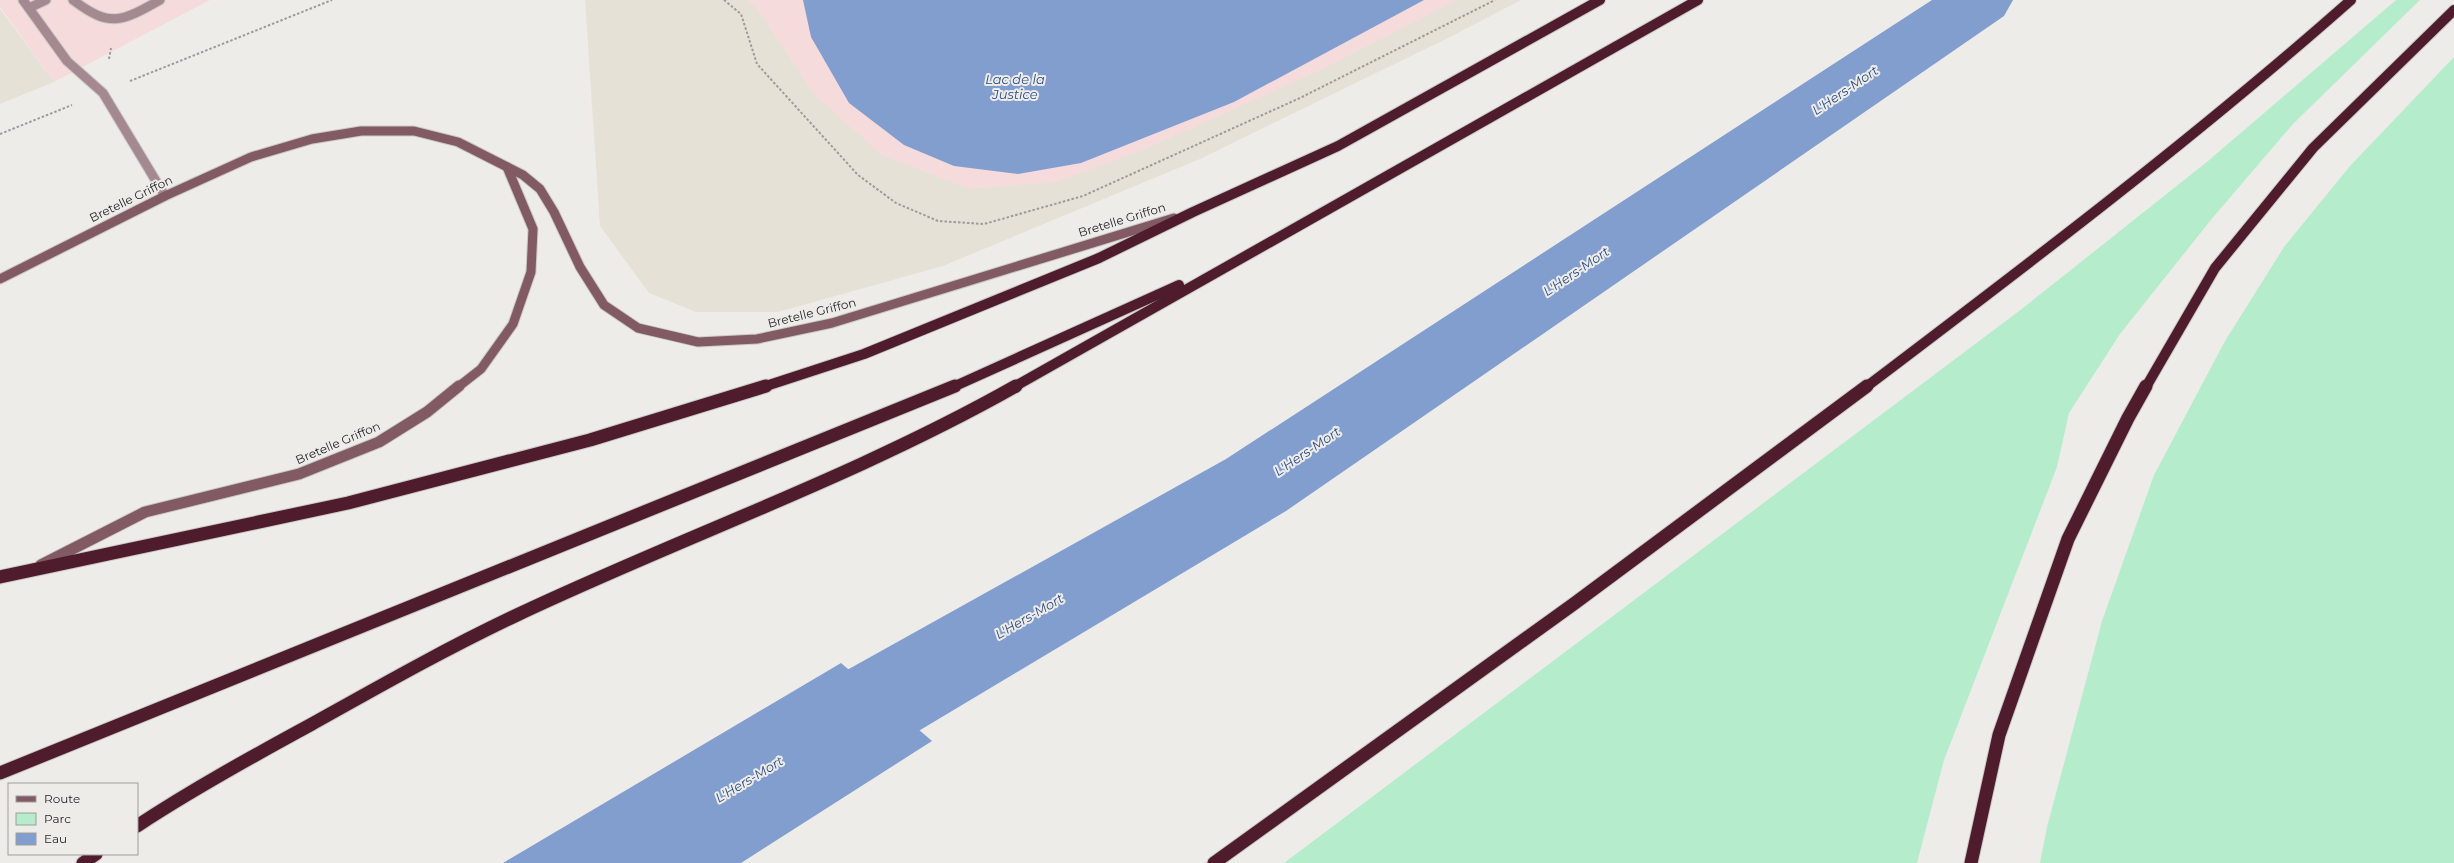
<svg xmlns="http://www.w3.org/2000/svg" width="2454" height="863" viewBox="0 0 2454 863" font-family="Montserrat,sans-serif">
  <style>
    .built { fill: #e6e1d6 }
    .education { fill: #f6dbdd }
    .green { fill: #b5edcc }
    .water { fill: #829ece }
    .lines { fill: none; stroke-linecap: round; stroke-linejoin: round }
    .river { fill: #829ece; fill-rule: evenodd }
    .lane-casing { stroke: #cac9c6; stroke-width: 11 }
    .secondary-far1-casing { stroke: #cac9c6; stroke-width: 11 }
    .secondary-casing { stroke: #cac9c6; stroke-width: 13 }
    .highway-far1-casing { stroke: #cac9c6; stroke-width: 12 }
    .highway-casing { stroke: #cac9c6; stroke-width: 15 }
    .path { stroke: #9c9b99; stroke-width: 2; stroke-dasharray: 2.5 2; stroke-linecap: butt }
    .lane { stroke: #a58990; stroke-width: 9 }
    .secondary-far1 { stroke: #815a64; stroke-width: 9 }
    .secondary { stroke: #815a64; stroke-width: 11 }
    .highway-far1 { stroke: #4e1c2c; stroke-width: 10 }
    .highway { stroke: #4e1c2c; stroke-width: 13 }
    .labels { text-anchor: middle; stroke-width: 4; stroke-linejoin: round; paint-order: stroke }
    .street-label { font-size: 12px; fill: #282726; stroke: #eeece9 }
    .water-label { font-size: 13px; font-style: italic; fill: #2b4d89; stroke: #eeece9 }
  </style>
  <rect width="100%" height="100%" fill="#eeece9"/>
  <g class="built">
    <polygon points="585,0 1521,0 1454,35 1200,159 943,266 778,312 696,312 649,293 600,226"/>
    <polygon points="0,9 54,82 0,104"/>
  </g>
  <g class="education">
    <polygon points="0,0 210,0 54,82 0,7"/>
    <polygon points="747,0 1457,0 1320,70 1143,150 1055,182 969,189 882,155 815,95 757,8"/>
  </g>
  <g class="green">
    <polygon points="2396,0 2420,0 2293,124 2210,221 2120,334 2069,413 2057,467 1944,760 1917,863 1284,863 2023,308 2208,161"/>
    <polygon points="2454,57 2454,863 2040,863 2047,827 2102,621 2154,475 2225,341 2284,247 2350,166"/>
  </g>
  <g class="water">
    <polygon points="803,0 1424,0 1234,102 1081,163 1018,174 954,166 904,145 849,103 811,37"/>
    <polygon points="841,663 932,741 741,863 503,863"/>
  </g>
  <g class="lines">
    <polygon class="river" points="1932,0 2013,0 2004,16 1286,511 845,775 703,863 559,863 574,827 777,709 1226,459"/>
    <defs>
      <g id="lane">
        <polyline points="23,0 67,61 103,93 165,196"/>
        <path d="M73,0C110,28 121,22 160,0"/>
        <polyline points="29,8 46,0"/>
      </g>
      <g id="secondary-far1">
        <polyline points="0,279 165,196 251,157 312,139 361,131 414,131 458,142 523,175 540,189 554,212 580,267 604,305 638,328 698,342 757,339 832,323 1174,218"/>
        <polyline points="458,387 481,369 513,324 531,272 533,229 507,167"/>
      </g>
      <polyline id="secondary" points="41,565 145,512 299,474 379,442 427,412 459,386"/>
      <g id="highway-far1">
        <polyline points="763,387 864,354 1099,258 1193,212 1338,146 1600,0"/>
        <polyline points="953,387 1179,285"/>
        <polyline points="1014,387 1698,0"/>
        <path d="M1866,387C2031,262 2196,137 2351,0"/>
        <polyline points="2146,387 2215,268 2313,148 2454,10"/>
      </g>
      <g id="highway">
        <polyline points="0,577 348,503 590,440 766,386"/>
        <polyline points="0,773 955,386"/>
        <path d="M137,826C193,789 253,756 312,724C380,686 447,648 517,615C682,537 857,476 1016,386"/>
        <polyline points="83,863 96,854"/>
        <polyline points="1214,863 1575,603 1867,386"/>
        <polyline points="1971,863 1999,735 2068,539 2128,418 2146,386"/>
      </g>
    </defs>
    <use href="#lane" class="lane-casing"/>
    <use href="#secondary-far1" class="secondary-far1-casing"/>
    <use href="#secondary" class="secondary-casing"/>
    <use href="#highway-far1" class="highway-far1-casing"/>
    <use href="#highway" class="highway-casing"/>
    <g class="path">
      <polyline points="724,0 741,14 757,64 858,175 896,203 938,221 984,224 1083,196 1300,98 1495,0"/>
      <polyline points="109,59 111,48"/>
      <polyline points="130,81 332,0"/>
      <polyline points="0,134 72,105"/>
    </g>
    <use href="#lane" class="lane"/>
    <use href="#secondary-far1" class="secondary-far1"/>
    <use href="#secondary" class="secondary"/>
    <use href="#highway-far1" class="highway-far1"/>
    <use href="#highway" class="highway"/>
  </g>
  <g class="labels">
    <g class="street-label">
      <text transform="translate(131 199) rotate(-26)" y="4">Bretelle Griffon</text>
      <text transform="translate(1122 220) rotate(-17)" y="4">Bretelle Griffon</text>
      <text transform="translate(812 313) rotate(-14)" y="4">Bretelle Griffon</text>
      <text transform="translate(338 443) rotate(-23)" y="4">Bretelle Griffon</text>
    </g>
    <g class="water-label">
      <text x="1015" y="84">Lac de la<tspan x="1015" dy="15">Justice</tspan></text>
      <text transform="translate(1845 90) rotate(-34)" y="5">L'Hers-Mort</text>
      <text transform="translate(1576 271) rotate(-34)" y="5">L'Hers-Mort</text>
      <text transform="translate(1307 451) rotate(-34)" y="5">L'Hers-Mort</text>
      <text transform="translate(1029 616) rotate(-30)" y="5">L'Hers-Mort</text>
      <text transform="translate(749 779) rotate(-31)" y="5">L'Hers-Mort</text>
    </g>
  </g>
  <rect x="8" y="783" width="130" height="72" fill="#eeece9" stroke="#9f9d9b"/>
  <rect x="16" y="796" width="20" height="6" fill="#815a64" stroke="#9f9d9b"/>
  <text x="44" y="803" font-size="12" fill="#282726">Route</text>
  <rect x="16" y="813" width="20" height="12" fill="#b5edcc" stroke="#9f9d9b"/>
  <text x="44" y="823" font-size="12" fill="#282726">Parc</text>
  <rect x="16" y="833" width="20" height="12" fill="#829ece" stroke="#9f9d9b"/>
  <text x="44" y="843" font-size="12" fill="#282726">Eau</text>
</svg>
